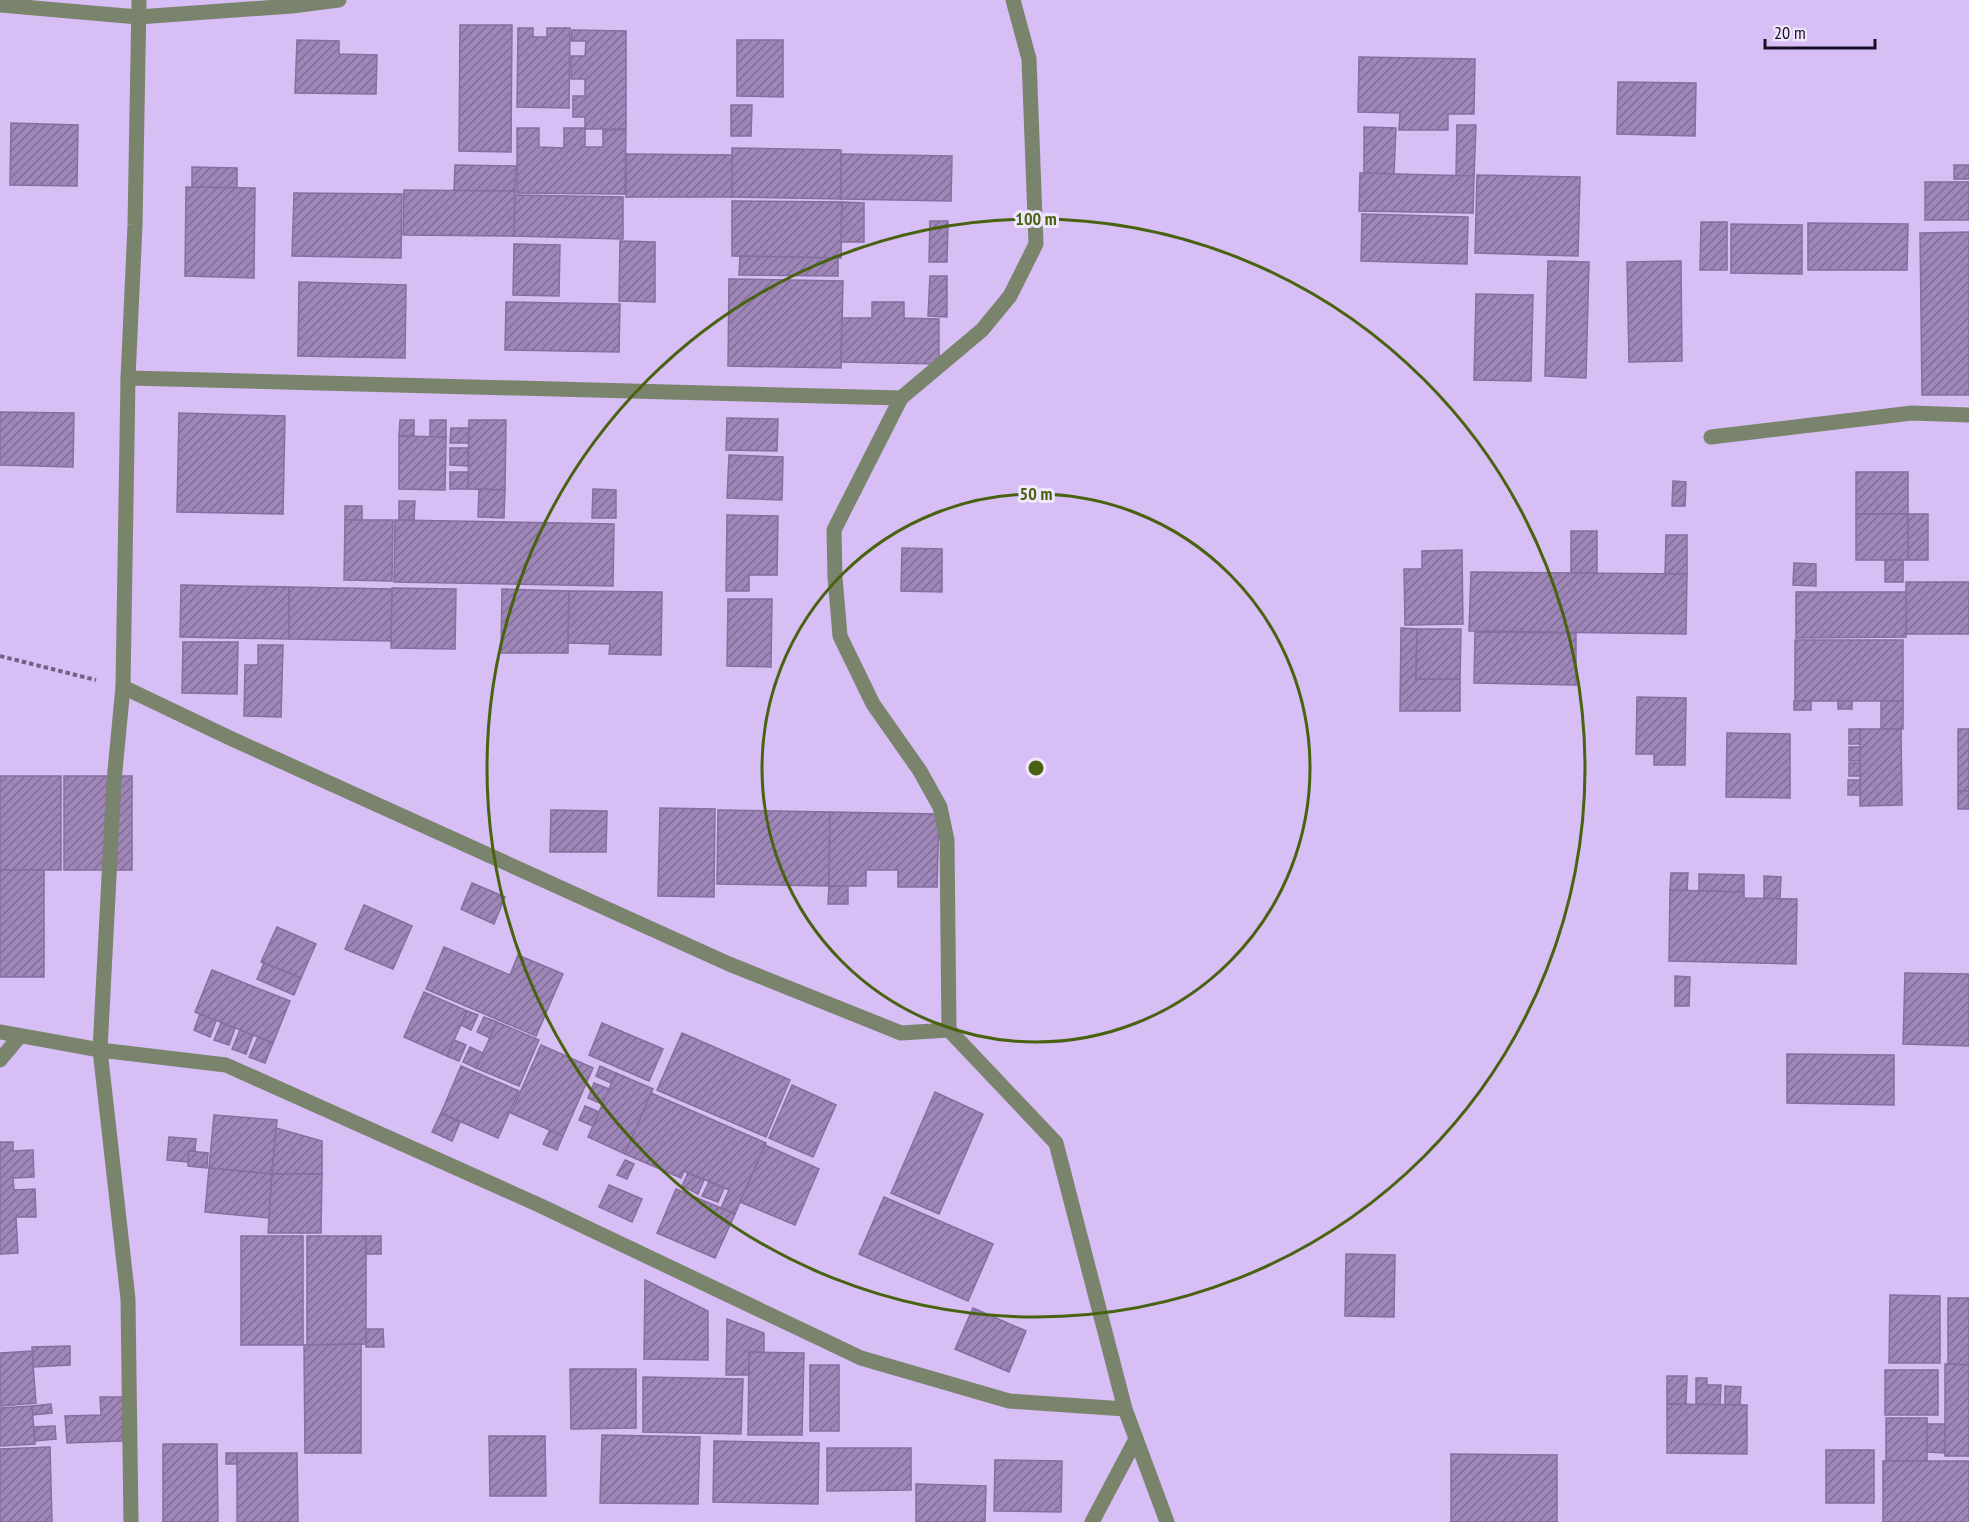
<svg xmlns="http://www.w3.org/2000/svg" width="1969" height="1522" viewBox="0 0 1969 1522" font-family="'PT Sans Narrow',sans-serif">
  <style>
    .building { fill: url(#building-hatch); stroke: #866ea0; stroke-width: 1.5 }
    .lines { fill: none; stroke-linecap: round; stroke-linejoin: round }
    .path { stroke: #736285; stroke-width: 4; stroke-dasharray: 4.5 3; stroke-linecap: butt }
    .street { stroke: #7a846d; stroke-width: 15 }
    .ring { fill: none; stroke: #496210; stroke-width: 3 }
    .centre { fill: #496210; stroke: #f0e6fd; stroke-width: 3 }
    .ring-label { font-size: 18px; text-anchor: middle; font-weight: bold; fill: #496210; stroke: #f0e6fd; stroke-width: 6; stroke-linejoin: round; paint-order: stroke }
  </style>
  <defs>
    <pattern id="building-hatch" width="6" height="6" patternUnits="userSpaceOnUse" patternTransform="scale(1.5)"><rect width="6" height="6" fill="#9e86b9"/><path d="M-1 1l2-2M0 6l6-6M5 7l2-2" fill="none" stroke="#806c96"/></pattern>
  </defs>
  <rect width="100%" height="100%" fill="#d7bef4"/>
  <g class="building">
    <polygon points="460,25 512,25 511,152 459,151"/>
    <polygon points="518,28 533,28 533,37 547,37 547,28 570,28 569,108 517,107"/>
    <polygon points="572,30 626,31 626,129 585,129 585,117 573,117 573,96 585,96 585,79 571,79 571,56 585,56 586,41 571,41"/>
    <polygon points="297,40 339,41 339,54 377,55 376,94 295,93"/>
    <polygon points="737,40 783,40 783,97 737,96"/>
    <polygon points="1359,57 1475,59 1474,114 1448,114 1448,130 1399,130 1400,113 1358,112"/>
    <polygon points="1618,82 1696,83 1695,136 1617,134"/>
    <polygon points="731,105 752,105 751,136 731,136"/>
    <polygon points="11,123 78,125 77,186 10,185"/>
    <polygon points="1457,125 1476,125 1474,176 1456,176"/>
    <polygon points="1364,127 1396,128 1394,174 1364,173"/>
    <polygon points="517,128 539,128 539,147 564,148 564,128 585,128 585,147 603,147 603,130 626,130 625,194 517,193"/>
    <polygon points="732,148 841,150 841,199 732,197"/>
    <polygon points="626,154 732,155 732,197 626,197"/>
    <polygon points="841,154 952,156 951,201 841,199"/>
    <polygon points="455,165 516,166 515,191 454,191"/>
    <rect x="1954" y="165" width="15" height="14"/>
    <polygon points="192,167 237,168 237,188 192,188"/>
    <polygon points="1360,173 1474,176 1473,213 1359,211"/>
    <polygon points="1477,175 1580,177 1578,256 1475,253"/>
    <rect x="1925" y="182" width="44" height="38"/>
    <polygon points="186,187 255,188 254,278 185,276"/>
    <polygon points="404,190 515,191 514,236 403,235"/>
    <polygon points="294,193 402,194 401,258 292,256"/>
    <polygon points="515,195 623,197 623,239 514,236"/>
    <polygon points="732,201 842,202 841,258 732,256"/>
    <polygon points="842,202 864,203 864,242 841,242"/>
    <polygon points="1362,214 1468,217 1467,264 1361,261"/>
    <polygon points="930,221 948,221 947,262 929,262"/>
    <polygon points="1701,222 1727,222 1727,270 1700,270"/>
    <polygon points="1808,223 1908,224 1907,270 1808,270"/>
    <polygon points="1731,224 1802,225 1802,274 1731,273"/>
    <polygon points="1969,232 1969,395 1922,395 1920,233"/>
    <polygon points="620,241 655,242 655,302 619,301"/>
    <polygon points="514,244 560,245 559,296 513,295"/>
    <polygon points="740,256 838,258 838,276 739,275"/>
    <polygon points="1548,261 1589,262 1586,378 1545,376"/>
    <polygon points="1681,261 1682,361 1629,362 1627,262"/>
    <polygon points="930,276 947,276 947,317 928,316"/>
    <polygon points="729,279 843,281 841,368 728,366"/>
    <polygon points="299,282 406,285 405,358 298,356"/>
    <polygon points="1476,294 1533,295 1531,381 1474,380"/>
    <polygon points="506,302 620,304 619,352 505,350"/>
    <polygon points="872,302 904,302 904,318 939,319 939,364 841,362 842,318 872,318"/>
    <polygon points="0,412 74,413 73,467 0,465"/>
    <polygon points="179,413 285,416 283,514 177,512"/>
    <polygon points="727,418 778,419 777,451 726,450"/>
    <polygon points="400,420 414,420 414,436 399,436"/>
    <rect x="430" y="420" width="16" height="17"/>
    <polygon points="469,420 506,420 505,490 468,489"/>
    <polygon points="451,428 469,428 468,443 450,443"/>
    <polygon points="399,436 446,437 445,490 399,489"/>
    <polygon points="450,448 468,448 468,466 450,465"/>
    <polygon points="729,455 783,457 782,500 727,498"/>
    <rect x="450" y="472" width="18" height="17"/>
    <rect x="1856" y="472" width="52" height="42"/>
    <polygon points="1673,481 1686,482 1685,506 1672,506"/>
    <polygon points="479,489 505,490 504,518 478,517"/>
    <polygon points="593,489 616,490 616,518 592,518"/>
    <polygon points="399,501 415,501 414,520 399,520"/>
    <rect x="345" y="506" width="17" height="14"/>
    <rect x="1856" y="514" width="52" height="46"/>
    <rect x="1908" y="514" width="20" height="46"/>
    <polygon points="727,515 778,516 777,575 749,575 749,591 726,591"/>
    <polygon points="345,520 393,520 392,581 344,580"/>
    <polygon points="395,520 614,524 613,586 394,582"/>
    <polygon points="1571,531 1597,531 1597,574 1571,573"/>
    <polygon points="1666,535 1687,535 1687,574 1665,574"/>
    <polygon points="902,548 942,549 942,592 901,591"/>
    <polygon points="1462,550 1463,624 1405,625 1404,569 1422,569 1422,551"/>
    <rect x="1885" y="560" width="18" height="22"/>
    <polygon points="1794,563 1816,564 1816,586 1793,585"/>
    <polygon points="1471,572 1687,574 1686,634 1469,631"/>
    <rect x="1906" y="582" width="63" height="52"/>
    <polygon points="181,585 289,587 289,639 180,637"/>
    <polygon points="289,587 392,589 392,641 289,639"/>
    <polygon points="392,588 456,589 455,649 391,648"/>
    <polygon points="502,589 569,591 568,653 501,653"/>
    <polygon points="569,591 662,592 661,655 609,654 610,644 568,643"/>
    <polygon points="1796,592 1906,592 1906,637 1796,638"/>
    <polygon points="728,599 772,599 771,667 727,666"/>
    <polygon points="1401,628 1417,629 1416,679 1460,679 1460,711 1400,711"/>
    <polygon points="1417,629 1461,629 1460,679 1416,679"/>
    <polygon points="1475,632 1576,633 1576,685 1474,683"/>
    <rect x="1795" y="640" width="108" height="61"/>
    <polygon points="183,642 238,642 237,694 182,693"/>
    <polygon points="258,645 283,645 281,717 244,716 245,665 258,665"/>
    <polygon points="1637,697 1686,698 1685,765 1654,765 1654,754 1636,754"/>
    <rect x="1794" y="701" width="17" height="9"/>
    <rect x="1838" y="701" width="14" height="8"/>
    <rect x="1881" y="701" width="22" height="28"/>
    <rect x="1849" y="729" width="11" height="15"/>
    <polygon points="1860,729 1901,729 1902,805 1860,806"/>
    <rect x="1958" y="729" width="11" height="62"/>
    <polygon points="1727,733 1790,734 1790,798 1726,797"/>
    <rect x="1849" y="747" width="11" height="14"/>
    <rect x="1849" y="763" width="11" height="13"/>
    <rect x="0" y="776" width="61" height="94"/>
    <rect x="64" y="776" width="68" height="94"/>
    <rect x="1848" y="780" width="12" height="15"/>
    <rect x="1958" y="791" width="11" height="18"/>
    <polygon points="660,808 715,809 714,897 658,896"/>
    <polygon points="551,810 607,811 606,852 550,852"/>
    <polygon points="718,810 830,812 829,886 717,884"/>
    <polygon points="830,812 939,814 937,887 898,887 898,870 866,870 866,886 829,886"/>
    <rect x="0" y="870" width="44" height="107"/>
    <polygon points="1671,873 1688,873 1687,891 1670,890"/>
    <polygon points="1699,874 1744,875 1744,892 1699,891"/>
    <polygon points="1764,876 1781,877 1780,899 1764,898"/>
    <polygon points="472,883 505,897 494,924 461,909"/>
    <polygon points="829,886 848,886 848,904 828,904"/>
    <polygon points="1670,890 1744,892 1744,898 1797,899 1796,964 1669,961"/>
    <polygon points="364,905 412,926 393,969 345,949"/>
    <polygon points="277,927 316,944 301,978 261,962"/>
    <polygon points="444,947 510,975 518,955 563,974 536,1036 426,989"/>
    <polygon points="264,963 301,978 294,995 257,979"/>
    <polygon points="212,970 290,1001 273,1043 195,1012"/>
    <polygon points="1905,973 1969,974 1969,1046 1903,1044"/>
    <polygon points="1675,976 1690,977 1689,1006 1675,1006"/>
    <polygon points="424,992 467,1011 447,1056 404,1037"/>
    <polygon points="467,1011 478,1015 471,1030 461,1025"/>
    <polygon points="200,1014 216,1021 210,1037 194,1030"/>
    <polygon points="484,1017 497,1022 490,1038 477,1032"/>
    <polygon points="497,1022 539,1040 519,1086 476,1068"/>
    <polygon points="221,1023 235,1028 229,1045 214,1040"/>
    <polygon points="602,1023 663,1049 649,1081 589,1055"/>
    <polygon points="240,1030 253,1035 246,1054 232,1049"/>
    <polygon points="682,1033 790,1080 766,1137 657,1090"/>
    <polygon points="258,1037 273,1043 265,1063 249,1057"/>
    <polygon points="454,1040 466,1045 459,1061 447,1056"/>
    <polygon points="541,1045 593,1068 563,1136 511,1113"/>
    <polygon points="470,1047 483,1053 476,1068 463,1062"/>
    <polygon points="1787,1054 1894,1055 1894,1105 1787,1103"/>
    <polygon points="461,1066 519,1091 498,1138 441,1113"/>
    <polygon points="600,1066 616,1073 611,1083 596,1076"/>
    <polygon points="616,1073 653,1089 625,1154 588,1137"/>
    <polygon points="594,1083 609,1089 602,1104 588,1098"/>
    <polygon points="792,1085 836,1105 813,1157 769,1138"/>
    <polygon points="935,1092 983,1114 939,1214 891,1193"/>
    <polygon points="651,1093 766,1143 735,1214 721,1208 729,1190 684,1171 681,1178 625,1154"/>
    <polygon points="585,1106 599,1112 593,1126 579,1120"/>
    <polygon points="441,1113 460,1122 452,1141 432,1132"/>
    <polygon points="214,1115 277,1120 272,1174 209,1168"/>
    <polygon points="276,1128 322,1141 322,1174 272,1174"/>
    <polygon points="550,1130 563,1136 557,1150 543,1144"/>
    <polygon points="169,1137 196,1139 195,1151 189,1151 188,1162 167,1160"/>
    <polygon points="0,1142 13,1142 13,1151 33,1150 34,1177 13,1178 14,1190 35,1189 36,1217 16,1217 18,1253 0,1254"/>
    <polygon points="765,1145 819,1169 795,1225 740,1202"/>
    <polygon points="189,1151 208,1153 207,1168 188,1166"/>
    <polygon points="625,1160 634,1164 627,1179 617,1175"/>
    <polygon points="209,1168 272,1174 269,1218 205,1212"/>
    <polygon points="688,1173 704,1180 698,1194 682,1186"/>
    <polygon points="272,1174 322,1174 321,1233 268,1233"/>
    <polygon points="709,1182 724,1188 718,1202 702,1196"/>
    <polygon points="609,1185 642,1199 632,1222 599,1207"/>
    <polygon points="676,1189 735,1214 715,1258 657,1233"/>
    <polygon points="884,1197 993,1244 968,1301 859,1254"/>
    <rect x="241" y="1236" width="62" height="109"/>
    <polygon points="307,1236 366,1236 366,1344 307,1345"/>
    <rect x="366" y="1236" width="15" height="18"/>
    <polygon points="1346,1254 1395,1255 1394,1317 1345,1316"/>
    <polygon points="645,1280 708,1311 708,1360 644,1359"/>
    <polygon points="1890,1295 1940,1296 1940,1363 1889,1363"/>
    <polygon points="1948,1298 1969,1298 1969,1365 1948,1364"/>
    <polygon points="973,1308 1026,1331 1009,1372 955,1349"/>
    <polygon points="727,1319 764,1333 764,1353 749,1352 749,1375 726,1375"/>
    <polygon points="366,1329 383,1329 384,1347 366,1347"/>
    <polygon points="361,1344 361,1453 305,1453 304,1345"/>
    <polygon points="70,1346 70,1365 33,1367 32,1347"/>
    <polygon points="32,1351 36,1403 0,1406 0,1353"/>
    <polygon points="749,1352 804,1353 802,1435 748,1435"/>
    <polygon points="1945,1364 1969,1365 1969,1456 1945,1456"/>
    <rect x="810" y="1365" width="29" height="66"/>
    <polygon points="570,1369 636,1369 636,1428 571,1429"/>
    <rect x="1885" y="1370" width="53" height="45"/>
    <polygon points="1667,1376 1687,1376 1686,1404 1667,1404"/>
    <polygon points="643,1377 743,1379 741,1434 643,1432"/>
    <polygon points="1696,1378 1707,1378 1707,1385 1721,1385 1720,1405 1696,1404"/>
    <polygon points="1725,1386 1741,1387 1740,1405 1725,1405"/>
    <polygon points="100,1397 123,1397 122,1441 67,1443 65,1416 101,1415"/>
    <polygon points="51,1404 52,1413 33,1415 32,1406"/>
    <polygon points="1667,1404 1747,1405 1747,1454 1667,1453"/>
    <polygon points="32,1406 35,1444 0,1446 0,1408"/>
    <rect x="1886" y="1418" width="41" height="43"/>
    <polygon points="1927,1424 1945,1424 1945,1453 1927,1452"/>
    <polygon points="55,1426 56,1439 35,1441 34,1427"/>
    <polygon points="602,1435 700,1437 698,1504 600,1503"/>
    <polygon points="489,1436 545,1436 546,1496 490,1496"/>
    <polygon points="714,1441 819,1443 818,1504 713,1502"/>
    <polygon points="163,1444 217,1444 218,1522 163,1522"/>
    <polygon points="50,1447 52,1522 0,1522 0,1449"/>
    <polygon points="827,1448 911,1448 911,1490 827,1491"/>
    <rect x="1826" y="1450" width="48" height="53"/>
    <rect x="226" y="1453" width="11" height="11"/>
    <polygon points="237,1453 297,1453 298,1522 237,1522"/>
    <polygon points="1451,1454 1557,1455 1557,1522 1451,1522"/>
    <polygon points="995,1460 1062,1461 1061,1512 994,1511"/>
    <rect x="1883" y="1461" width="86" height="61"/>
    <polygon points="916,1484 986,1486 985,1522 916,1522"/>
  </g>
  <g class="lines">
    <polyline class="path" points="0,656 96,680"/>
    <g class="street">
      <polyline points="1013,0 1029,59 1036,244 1010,296 982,330 901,398 834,530 835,577 840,636 873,704 920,771 940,807 947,840 949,1030 1056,1143 1125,1409 1167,1522"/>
      <polyline points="0,5 138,17 292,6 339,0"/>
      <polyline points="128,378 901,398"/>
      <polyline points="1711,437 1912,413 1969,415"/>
      <polyline points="123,687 232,739 729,964 901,1033 949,1030"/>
      <polyline points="0,1032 100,1050 226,1065 539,1205 861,1358 1009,1401 1125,1409"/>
      <polyline points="0,1060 20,1036"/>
      <polyline points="131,1522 128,1299 100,1050 114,781 123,687 128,378 135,225 139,0"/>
      <polyline points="1092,1522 1136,1439"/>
    </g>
  </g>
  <g class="ring">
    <circle cx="1036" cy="768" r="274"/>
    <circle cx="1036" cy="768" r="549"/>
  </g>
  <circle cx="1036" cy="768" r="9" class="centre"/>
  <g class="ring-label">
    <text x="1036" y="225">100 m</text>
    <text x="1036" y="500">50 m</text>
  </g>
  <path d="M1765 39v9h110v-9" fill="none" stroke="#190f22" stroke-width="3"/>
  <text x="1774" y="39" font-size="18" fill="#190f22" stroke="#f0e6fd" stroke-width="4.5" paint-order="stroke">20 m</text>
</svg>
